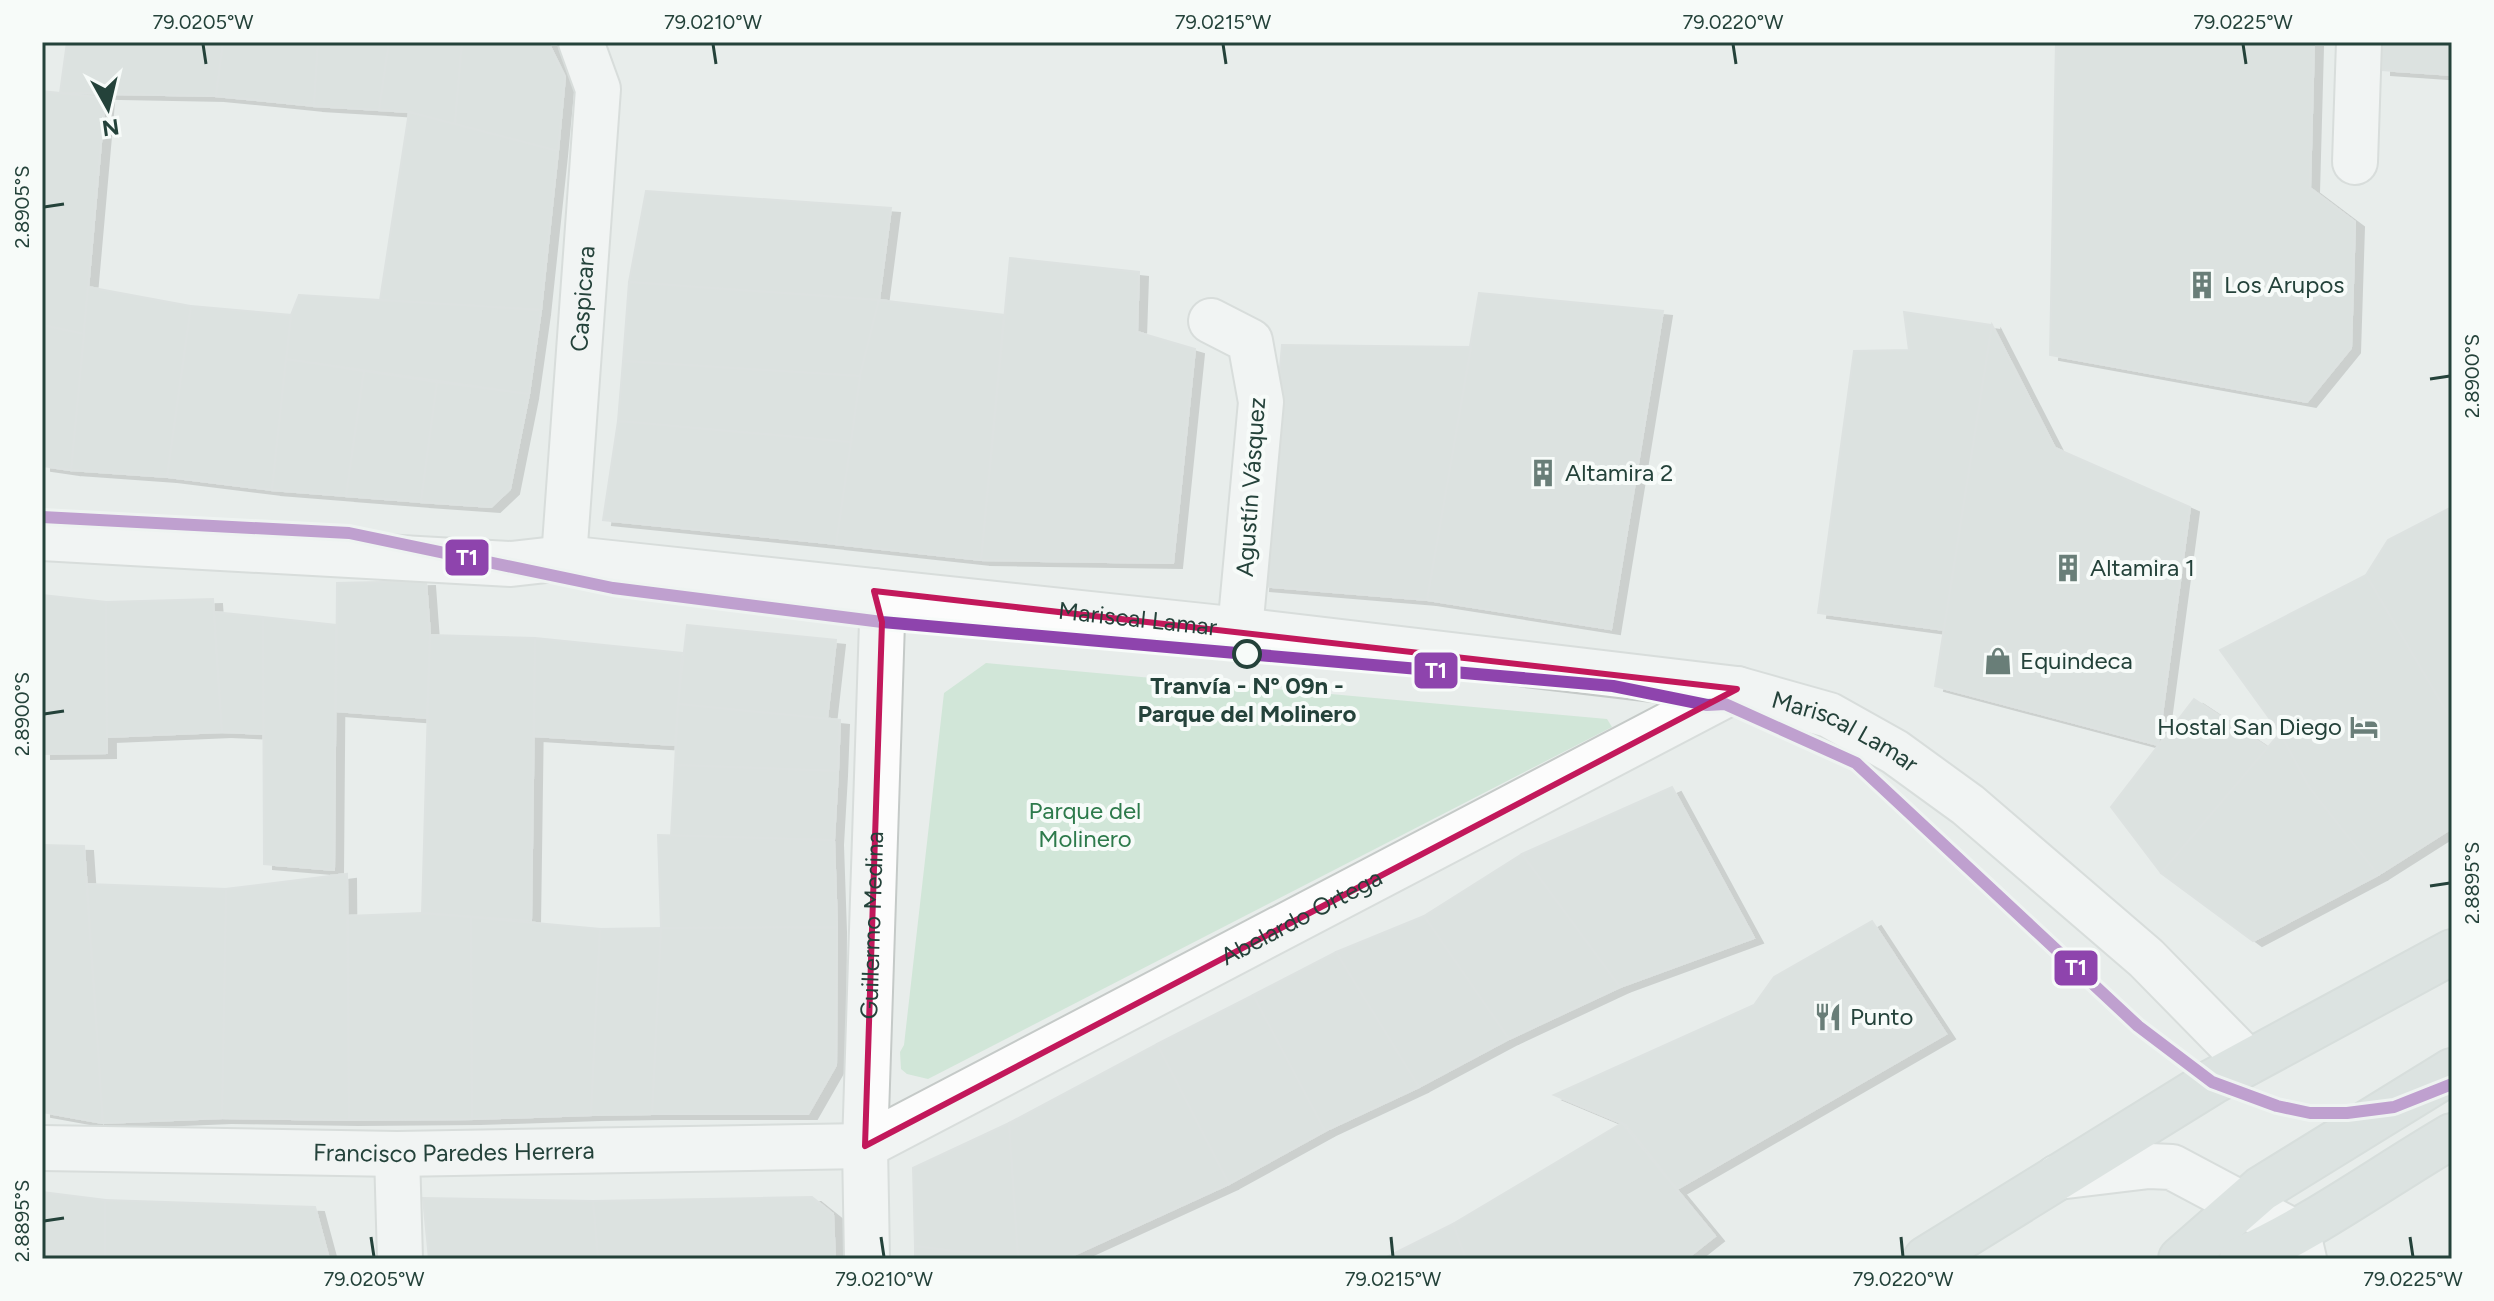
<svg xmlns="http://www.w3.org/2000/svg" width="2494" height="1301" viewBox="0 0 2494 1301" font-family="Figtree,sans-serif">
  <style>
    .green { fill: #d1e6d8 }
    .building { fill: #cfd4d2; stroke: #d1d6d4; stroke-width: 2; filter: url(#shadow) }
    .lines { fill: none; stroke-linecap: round; stroke-linejoin: round }
    .minor-casing { stroke: #c5cac8; stroke-width: 48 }
    .major-casing { stroke: #c3ccc9; stroke-width: 48 }
    .minor { stroke: #fcfcfc; stroke-width: 44 }
    .major { stroke: #cfd7d5; stroke-width: 44 }
    .tram-1-casing { stroke: #f7fbf9; stroke-width: 18 }
    .tram-1 { stroke: #8e44ad; stroke-width: 12 }
    .marked { fill: none; stroke: #c2185b; stroke-width: 6; stroke-linejoin: round }
    .ticks { fill: none; stroke: #24423a; stroke-width: 3 }
    .stop-dot { fill: #f7fbf9; stroke: #24423a; stroke-width: 4 }
    .labels { text-anchor: middle; stroke-width: 8; stroke-linejoin: round; paint-order: stroke }
    .poi-label { font-size: 24px; fill: #24423a; stroke: #f7fbf9; text-anchor: start }
    .street-label { font-size: 24px; fill: #24423a; stroke: #f7fbf9 }
    .stop-label { font-size: 24px; font-weight: bold; fill: #24423a; stroke: #f7fbf9 }
    .park-label { font-size: 24px; fill: #2d7a4b; stroke: #f7fbf9 }
    .line-badge { stroke: #f7fbf9; stroke-width: 3 }
    .badge-label { font-size: 22px; text-anchor: middle; font-weight: bold; fill: #fff }
    .neatline { fill: none; stroke: #24423a; stroke-width: 3 }
    .ticks-label { font-size: 20px; text-anchor: middle; fill: #24423a }
  </style>
  <defs>
    <filter id="shadow"><feDropShadow dx="9" dy="5" stdDeviation="0" flood-color="#0004"/></filter>
  </defs>
  <rect width="100%" height="100%" fill="#e8edeb"/>
  <polygon class="green" points="986,663 1607,719 1612,727 928,1079 907,1074 901,1069 900,1052 904,1045 944,693"/>
  <g class="building">
    <polygon points="67,42 223,42 216,96 60,93"/>
    <polygon points="223,42 318,42 314,106 216,96"/>
    <polygon points="318,42 389,42 379,110 314,106"/>
    <polygon points="389,42 462,42 455,124 409,112 379,110"/>
    <polygon points="462,42 548,42 565,77 558,151 455,124"/>
    <polygon points="2056,42 2314,42 2310,188 2355,222 2351,348 2307,402 2050,355"/>
    <polygon points="2382,42 2452,42 2452,75 2382,70"/>
    <polygon points="42,91 105,98 84,334 42,325"/>
    <polygon points="409,112 558,151 541,310 380,300"/>
    <polygon points="646,191 891,208 879,300 629,282"/>
    <polygon points="1010,258 1139,272 1137,332 1195,349 1173,563 981,560"/>
    <polygon points="629,282 879,300 860,376 623,361"/>
    <polygon points="88,287 191,306 167,477 71,470"/>
    <polygon points="1479,293 1663,311 1611,629 1427,600"/>
    <polygon points="299,295 541,310 529,394 286,359 291,315"/>
    <polygon points="879,300 1004,315 981,560 836,544 860,376"/>
    <polygon points="191,306 291,315 272,490 167,477"/>
    <polygon points="1904,312 1992,325 1944,630 1818,613 1854,351 1909,350"/>
    <polygon points="42,325 84,334 71,470 42,466"/>
    <polygon points="1992,325 2055,448 2190,507 2158,745 1935,686"/>
    <polygon points="1282,345 1471,347 1427,600 1261,586"/>
    <polygon points="286,359 364,371 346,496 272,490"/>
    <polygon points="623,361 860,376 851,442 618,421"/>
    <polygon points="364,371 437,382 421,502 346,496"/>
    <polygon points="437,382 529,394 510,489 491,507 421,502"/>
    <polygon points="618,421 851,442 836,544 603,520"/>
    <polygon points="2452,507 2452,721 2366,575 2388,540"/>
    <polygon points="2366,575 2452,721 2452,828 2378,875 2309,787 2280,733 2220,650"/>
    <polygon points="426,581 430,635 427,718 336,711 337,583"/>
    <polygon points="42,595 106,602 107,753 42,754"/>
    <polygon points="213,599 222,732 107,737 106,602"/>
    <polygon points="214,612 263,617 264,734 222,732"/>
    <polygon points="263,617 336,625 334,870 264,864"/>
    <polygon points="687,625 836,640 827,719 678,704"/>
    <polygon points="430,635 535,638 531,921 422,913"/>
    <polygon points="535,638 682,653 675,745 534,736"/>
    <polygon points="2194,699 2268,748 2161,873 2111,807"/>
    <polygon points="678,704 840,720 838,771 675,765"/>
    <polygon points="2280,733 2309,787 2378,875 2253,941 2161,873"/>
    <polygon points="675,765 838,771 834,840 671,836"/>
    <polygon points="1672,787 1754,938 1620,987 1522,854"/>
    <polygon points="658,835 834,840 837,927 661,928"/>
    <polygon points="42,845 84,846 103,1123 42,1112"/>
    <polygon points="1522,854 1620,987 1509,1039 1424,916"/>
    <polygon points="347,874 349,1120 222,1118 226,889"/>
    <polygon points="87,884 226,889 222,1118 103,1123"/>
    <polygon points="422,913 471,917 472,1119 349,1120 348,916"/>
    <polygon points="1424,916 1509,1039 1419,1087 1336,952"/>
    <polygon points="471,917 600,929 591,1115 472,1119"/>
    <polygon points="1872,921 1946,1034 1677,1189 1626,1125 1554,1095 1754,1005 1774,977"/>
    <polygon points="837,927 836,1065 808,1114 652,1114 661,928"/>
    <polygon points="661,928 652,1114 591,1115 600,929"/>
    <polygon points="1336,952 1419,1087 1325,1131 1253,995"/>
    <polygon points="1253,995 1325,1131 1229,1184 1157,1044"/>
    <polygon points="1157,1044 1229,1184 1065,1259 1018,1259 1009,1123"/>
    <polygon points="1009,1123 1018,1259 915,1246 913,1168"/>
    <polygon points="1622,1123 1715,1236 1686,1259 1466,1259 1453,1224"/>
    <polygon points="42,1192 105,1200 105,1259 42,1259"/>
    <polygon points="812,1197 833,1214 835,1259 598,1259 593,1201"/>
    <polygon points="423,1198 593,1201 598,1259 429,1259"/>
    <polygon points="105,1200 315,1207 329,1259 105,1259"/>
    <polygon points="1453,1224 1466,1259 1383,1259"/>
    <polygon points="915,1246 1014,1259 915,1259"/>
  </g>
  <g class="lines">
    <defs>
      <g id="minor">
        <polyline points="2355,162 2359,42"/>
        <polyline points="1211,321 1250,341 1261,402 1240,630"/>
        <path id="s1" d="M42,538L511,564L564,558L1240,630L1737,689L1829,715L1895,752L1968,805L2146,958L2248,1062"/>
        <path id="s2" d="M564,558L598,89L581,42"/>
        <path id="s3" d="M42,1148L397,1154L865,1146L1737,689"/>
        <polyline points="397,1154 400,1259"/>
        <polyline points="2058,1177 2149,1166 2172,1167 2298,1234 2304,1259"/>
        <path id="s4" d="M867,1259L865,1146L882,622L874,591"/>
      </g>
      <g id="major">
        <polyline points="1926,1259 2212,1082 2452,952"/>
        <polyline points="2181,1259 2261,1189 2452,1071"/>
        <path d="M2242,1259C2316,1226 2382,1177 2452,1136"/>
      </g>
    </defs>
    <use href="#minor" class="minor-casing"/>
    <use href="#major" class="major-casing"/>
    <use href="#minor" class="minor"/>
    <use href="#major" class="major"/>
    <defs>
      <polyline id="tram-1" points="42,517 349,533 613,588 882,622 1613,686 1707,705 1725,704 1856,763 2138,1026 2212,1082 2277,1106 2310,1113 2347,1113 2394,1107 2452,1084"/>
    </defs>
    <use href="#tram-1" class="tram-1-casing"/>
    <use href="#tram-1" class="tram-1"/>
  </g>
  <path d="M0 0H2494V1301H0ZM874,591L1737,689L865,1146L882,622Z" fill="#e8edeb" fill-opacity=".55" fill-rule="evenodd"/>
  <path class="marked" d="M874,591L1737,689L865,1146L882,622Z"/>
  <path class="ticks" d="M203,44L206,64M713,44L716,64M1223,44L1226,64M1733,44L1736,64M2243,44L2246,64M44,207L64,204M2430,379L2450,376M44,714L64,711M2430,886L2450,883M44,1221L64,1218M371,1237L374,1257M881,1237L884,1257M1391,1237L1393,1257M1901,1237L1903,1257M2410,1237L2413,1257"/>
  <defs>
    <symbol id="building-bare" viewBox="-9 -9 18 18"><path d="M-4-6H4V6H1V3H-1V6H-4ZM-2.5-4.3h1.7v1.8h-1.7ZM.8-4.3h1.7v1.8H.8ZM-2.5-1h1.7V.8h-1.7ZM.8-1h1.7V.8H.8Z" fill="#697e78" stroke="#f7fbf9" stroke-width="2.5" paint-order="stroke"/></symbol>
    <symbol id="shop-bare" viewBox="-9 -9 18 18"><path d="M-5-2.5h2.3a2.7 3.5 0 0 1 5.4 0H5L5.5 6h-11ZM-1.5-2.5h3a1.5 2.3 0 0 0-3 0Z" fill="#697e78" stroke="#f7fbf9" stroke-width="2.5" paint-order="stroke"/></symbol>
    <symbol id="hotel-bare" viewBox="-9 -9 18 18"><path d="M-6-4.5h1.5V1H6V5H4.5V3h-9V5H-6ZM-4 0a1.8 1.8 0 1 1 3.6 0ZM.5 0V-2.5h3Q6-2.5 6 0Z" fill="#697e78" stroke="#f7fbf9" stroke-width="2.5" paint-order="stroke"/></symbol>
    <symbol id="restaurant-bare" viewBox="-9 -9 18 18"><path d="M-5-6h1v4h1v-4h1v4h1v-4h1v5L-1.5 .5V6h-2V.5L-5-1ZM5-6V6H3V1.5H1.5Q1.5-4 5-6Z" fill="#697e78" stroke="#f7fbf9" stroke-width="2.5" paint-order="stroke"/></symbol>
  </defs>
  <g fill-rule="evenodd">
    <use href="#building-bare" x="2182" y="265" width="40" height="40"/>
    <use href="#building-bare" x="1523" y="453" width="40" height="40"/>
    <use href="#building-bare" x="2048" y="548" width="40" height="40"/>
    <use href="#shop-bare" x="1978" y="641" width="40" height="40"/>
    <use href="#hotel-bare" x="2344" y="707" width="40" height="40"/>
    <use href="#restaurant-bare" x="1808" y="997" width="40" height="40"/>
  </g>
  <circle class="stop-dot" cx="1247" cy="654" r="13"/>
  <g class="labels">
    <g class="poi-label">
      <text x="2224" y="293">Los Arupos</text>
      <text x="1565" y="481">Altamira 2</text>
      <text x="2090" y="576">Altamira 1</text>
      <text x="2020" y="669">Equindeca</text>
      <text x="2342" y="735" text-anchor="end">Hostal San Diego</text>
      <text x="1850" y="1025">Punto</text>
    </g>
    <g class="street-label">
      <text dy="8" stroke="none"><textPath href="#s2" startOffset="260">Caspicara</textPath></text>
      <text transform="translate(1251 487) rotate(-86)" y="8">Agustín Vásquez</text>
      <text dy="8" stroke="none"><textPath href="#s1" startOffset="1100">Mariscal Lamar</textPath></text>
      <text dy="8" stroke="none"><textPath href="#s1" startOffset="1820">Mariscal Lamar</textPath></text>
      <text dy="8" stroke="none"><textPath href="#s3" startOffset="1316">Abelardo Ortega</textPath></text>
      <text dy="8" stroke="none"><textPath href="#s4" startOffset="334">Guillermo Medina</textPath></text>
      <text dy="8" stroke="none"><textPath href="#s3" startOffset="412">Francisco Paredes Herrera</textPath></text>
    </g>
    <g class="stop-label">
      <text x="1247" y="694">Tranvía - Nº 09n -<tspan x="1247" dy="28">Parque del Molinero</tspan></text>
    </g>
    <g class="park-label">
      <text x="1085" y="819">Parque del<tspan x="1085" dy="28">Molinero</tspan></text>
    </g>
  </g>
  <g class="line-badge">
    <rect x="444" y="538" width="46" height="39" rx="8" fill="#8e44ad"/>
    <rect x="1413" y="651" width="46" height="39" rx="8" fill="#8e44ad"/>
    <rect x="2053" y="949" width="46" height="38" rx="8" fill="#8e44ad"/>
  </g>
  <g class="badge-label">
    <text x="467" y="565">T1</text>
    <text x="1436" y="678">T1</text>
    <text x="2076" y="975">T1</text>
  </g>
  <rect width="2494" height="1301" fill="none" stroke="#f7fbf9" stroke-width="88"/>
  <g transform="translate(108 108) rotate(172)" stroke="#f7fbf9" stroke-width="6" paint-order="stroke">
  <path d="M0-6L14 30L0 20L-14 30Z" fill="#24423a"/>
  <text y="-12" font-size="22" font-weight="bold" text-anchor="middle" fill="#24423a">N</text>
  </g>
  <rect x="44" y="44" width="2406" height="1213" class="neatline"/>
  <g class="ticks-label">
    <text x="203" y="29">79.0205°W</text>
    <text x="713" y="29">79.0210°W</text>
    <text x="1223" y="29">79.0215°W</text>
    <text x="1733" y="29">79.0220°W</text>
    <text x="2243" y="29">79.0225°W</text>
    <text transform="translate(22 207) rotate(-90)" y="7">2.8905°S</text>
    <text transform="translate(2472 376) rotate(-90)" y="7">2.8900°S</text>
    <text transform="translate(22 714) rotate(-90)" y="7">2.8900°S</text>
    <text transform="translate(2472 883) rotate(-90)" y="7">2.8895°S</text>
    <text transform="translate(22 1221) rotate(-90)" y="7">2.8895°S</text>
    <text x="374" y="1286">79.0205°W</text>
    <text x="884" y="1286">79.0210°W</text>
    <text x="1393" y="1286">79.0215°W</text>
    <text x="1903" y="1286">79.0220°W</text>
    <text x="2413" y="1286">79.0225°W</text>
  </g>
</svg>
